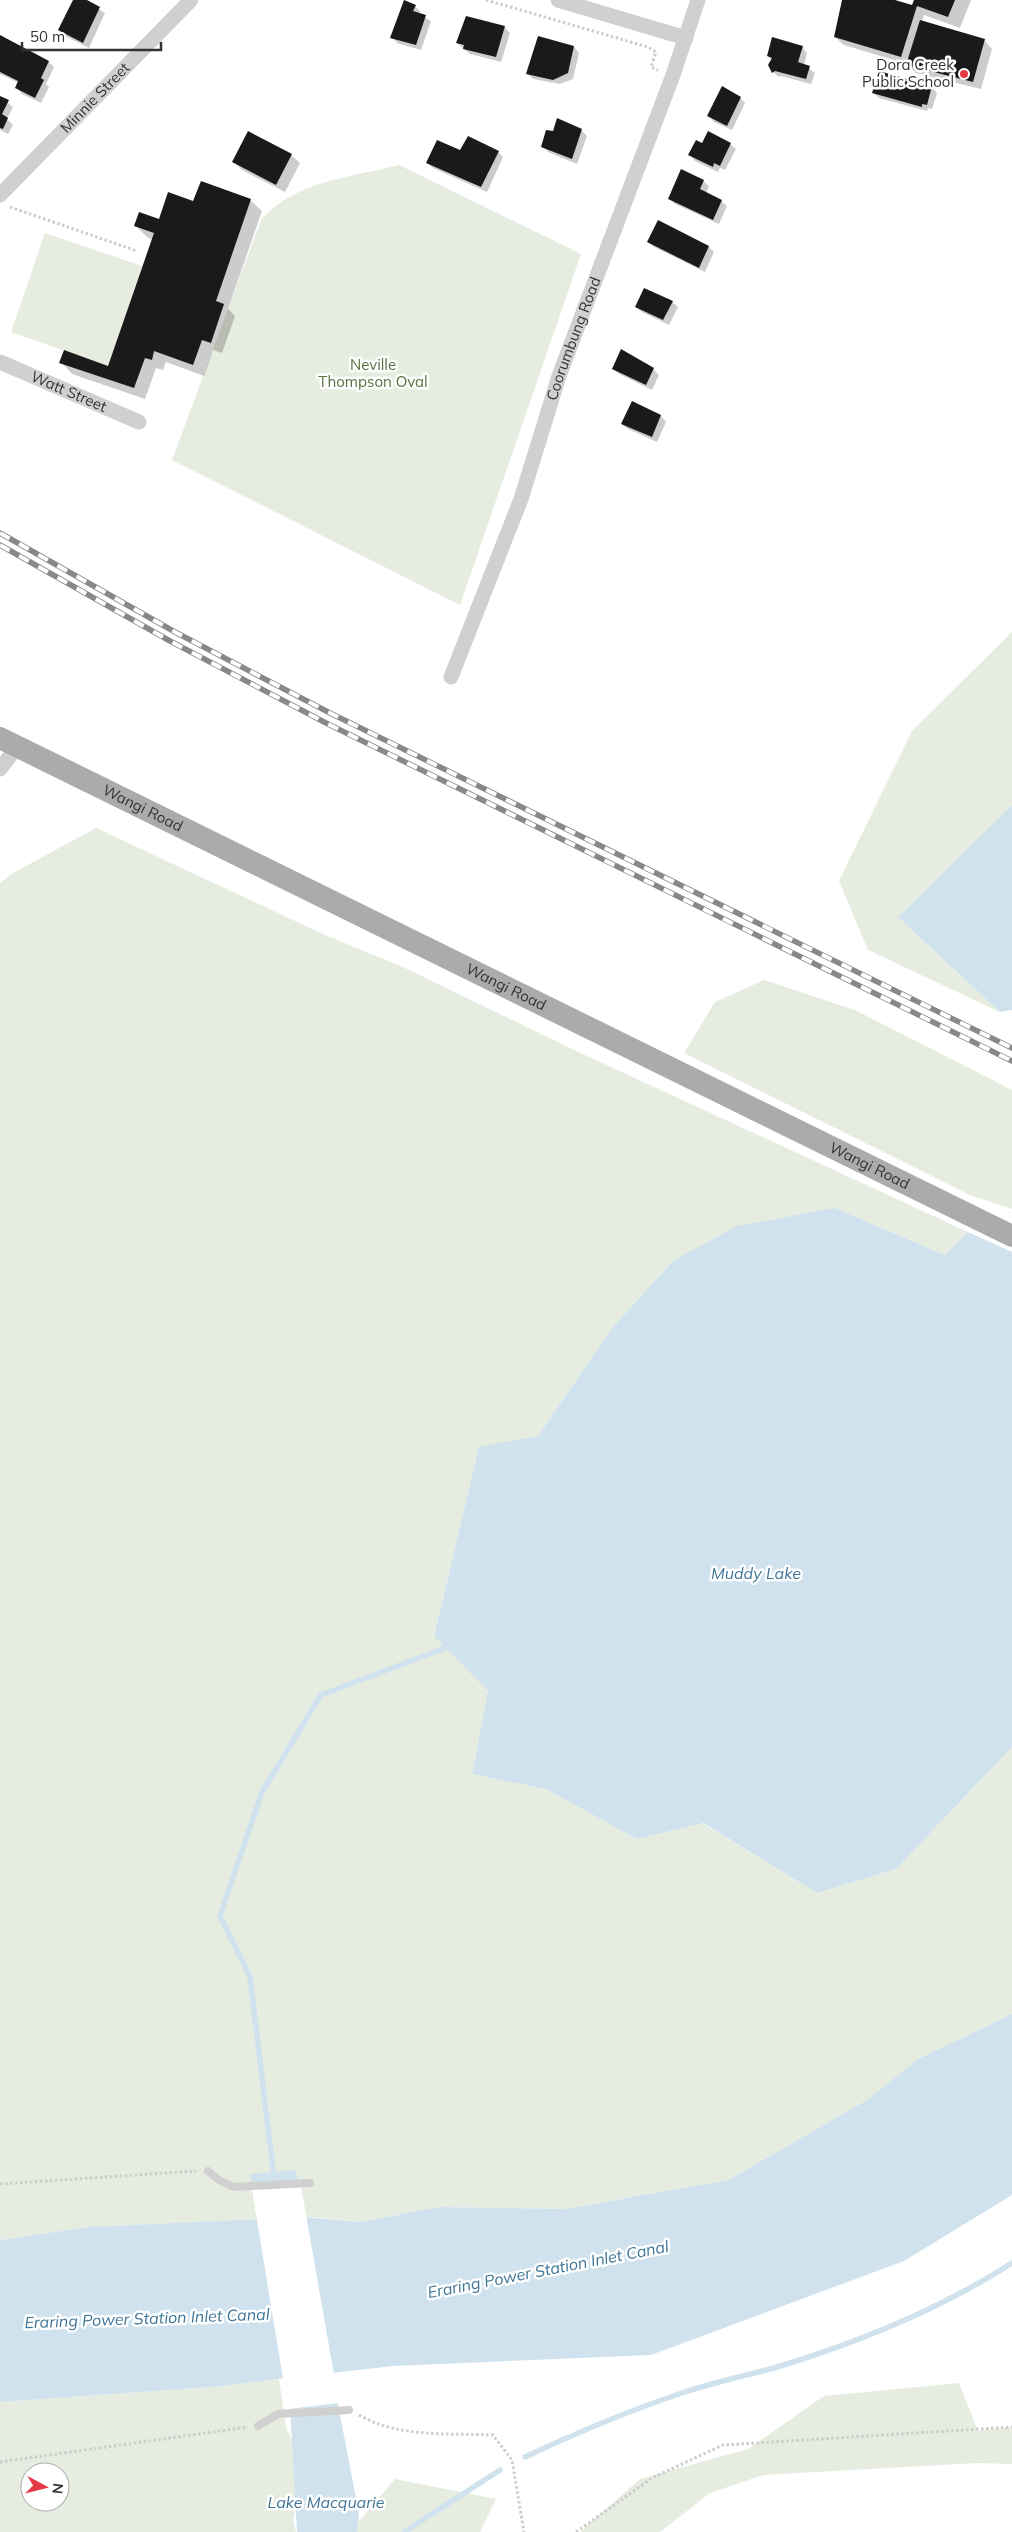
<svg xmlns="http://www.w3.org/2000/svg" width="1012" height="2532" viewBox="0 0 1012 2532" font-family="Mulish,sans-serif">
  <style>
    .green { fill: #e6ecdf; fill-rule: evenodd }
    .water { fill: #cfe2ee }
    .pier { fill: #fff }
    .shadow { fill: #0003 }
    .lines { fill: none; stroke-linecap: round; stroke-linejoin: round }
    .stream { stroke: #cfe2ee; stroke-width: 5.5 }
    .building { fill: #1a1a1a }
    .path { stroke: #cdcdcd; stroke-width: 3; stroke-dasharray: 2.5 2.5; stroke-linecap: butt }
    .lane { stroke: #d0d0d0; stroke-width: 8 }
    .street { stroke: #d0d0d0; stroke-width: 15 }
    .primary { stroke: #ababab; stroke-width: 22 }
    .rail-casing { stroke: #888; stroke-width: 5.5 }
    .rail { stroke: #fff; stroke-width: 4; stroke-dasharray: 11; stroke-linecap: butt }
    .poi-dot { fill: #e63946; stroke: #fff; stroke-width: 2 }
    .labels { text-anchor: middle; stroke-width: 5; stroke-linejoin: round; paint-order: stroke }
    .poi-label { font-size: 15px; fill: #333; stroke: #fff; text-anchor: end }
    .street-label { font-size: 15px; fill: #333; stroke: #fff }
    .park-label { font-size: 15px; fill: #56703f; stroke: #fff }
    .water-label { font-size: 16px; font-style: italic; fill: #3f7597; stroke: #fff }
  </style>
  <rect width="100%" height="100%" fill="#fff"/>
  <g class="green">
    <path d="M399,165L581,254L460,605L172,460L261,220C294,181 352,177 399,165Z"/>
    <polygon points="45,233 142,266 108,366 11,332"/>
    <polygon points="1012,632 1012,805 898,917 1000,1012 868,950 839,881 912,731"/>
    <polygon points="96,828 323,934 405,968 574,1050 968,1232 945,1255 835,1208 673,1261 612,1328 538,1436 479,1448 434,1635 488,1691 472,1774 546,1789 637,1839 702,1823 817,1893 896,1869 1012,1747 1012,2014 918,2059 867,2100 728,2180 565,2209 440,2207 360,2222 312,2217 88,2227 0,2240 0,883 13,873"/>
    <polygon points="764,980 857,1011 1012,1090 1012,1209 972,1196 684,1053 715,1002"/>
    <path d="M279,2379L286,2428L306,2467L293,2520L296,2532H0V2402L213,2387ZM30,2472H60V2502H30Z"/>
    <polygon points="959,2383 978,2431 1012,2427 1012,2464 977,2463 763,2475 710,2493 660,2532 580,2532 640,2479 748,2449 824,2396"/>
    <polygon points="395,2479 496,2499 480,2532 350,2532"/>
  </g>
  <g class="water">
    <polygon points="1012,805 1012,1010 1000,1012 898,917"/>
    <polygon points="835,1208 945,1255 968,1232 1012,1252 1012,1747 896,1869 817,1893 703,1823 637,1839 546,1789 472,1774 488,1691 434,1636 479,1447 538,1436 612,1328 673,1261 737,1226"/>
    <polygon points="1012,2014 1012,2195 904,2261 651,2355 393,2366 332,2373 359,2514 357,2532 297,2532 290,2406 286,2378 213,2387 0,2402 0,2240 88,2227 259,2219 250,2174 296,2170 304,2217 360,2222 440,2207 565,2209 728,2180 867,2100 918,2059"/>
  </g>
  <polygon class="pier" points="301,2186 339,2403 288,2409 252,2190"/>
  <g class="shadow">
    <polygon points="74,0 84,0 105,13 89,48 65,36 59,30"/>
    <polygon points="843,0 891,0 917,8 914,4 915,0 971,0 960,28 924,15 922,22 984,40 992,49 981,89 916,73 907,64 844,45 835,37"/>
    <polygon points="415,6 420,11 419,14 431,21 421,50 397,43 392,37"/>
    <polygon points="504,27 510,33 501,62 470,54 457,43"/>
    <polygon points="0,36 49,62 54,67 46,84 49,87 41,103 22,94 17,88 19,83 0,74"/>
    <polygon points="574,47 579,53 573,79 560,84 533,79 528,74"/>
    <polygon points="802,47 807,53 804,65 815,73 811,84 781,76 779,77 773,72 772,60 768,56"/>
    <polygon points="932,87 937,93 932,109 928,108 927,111 879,98 873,92"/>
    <polygon points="0,97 13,107 7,119 13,125 8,134 0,130"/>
    <polygon points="740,98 745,103 732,130 714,122 709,116"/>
    <polygon points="581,130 587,136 577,164 548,152 543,146 554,132"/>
    <polygon points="703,144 730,144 736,149 725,170 720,168 718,172 695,161 690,155"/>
    <polygon points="460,152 498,152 503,157 487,192 433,168 428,163"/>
    <polygon points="291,155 300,163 285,192 242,170 234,162"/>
    <polygon points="703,181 709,186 706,194 721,201 727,206 719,224 675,204 670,199"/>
    <polygon points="250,200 262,211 228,309 235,316 222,353 213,350 204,376 166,362 163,370 156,368 145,399 72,374 61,362 109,367 153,240 147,237 136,226 160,221 194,203"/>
    <polygon points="648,242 709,247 714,252 705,272 654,247"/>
    <polygon points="672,302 678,307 669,325 642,312 636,307"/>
    <polygon points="613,369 653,369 659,375 652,390 619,374"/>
    <polygon points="632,402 661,416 666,422 657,442 628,429 622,423"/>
  </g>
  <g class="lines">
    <g class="stream">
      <polyline points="274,2178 250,1977 220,1916 262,1792 321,1695 453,1645"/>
      <path d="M525,2457C576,2433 628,2411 682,2393C712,2383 743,2376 774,2368C857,2343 939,2310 1012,2263"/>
      <polyline points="404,2532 500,2470"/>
    </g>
  </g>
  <g class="building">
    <polygon points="73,0 87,0 100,7 83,43 58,30"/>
    <polygon points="404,0 416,5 413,11 426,15 416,45 390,38"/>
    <polygon points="842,0 895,0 912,5 914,0 955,0 948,17 917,6 901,57 834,37"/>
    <polygon points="466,16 505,26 496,57 463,49 464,45 456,43"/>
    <polygon points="920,20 985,39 973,82 906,65"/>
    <polygon points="0,35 49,61 41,78 44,80 35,98 15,88 18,81 0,72"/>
    <polygon points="538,36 574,46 568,73 553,80 526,74"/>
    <polygon points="772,37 803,46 798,62 810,66 806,79 775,71 772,73 768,65 772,58 767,56"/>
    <polygon points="879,71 932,86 927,105 922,104 922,107 872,93"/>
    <polygon points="722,86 741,97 727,126 707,116"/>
    <polygon points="0,96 9,100 2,114 8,118 3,129 0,128"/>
    <polygon points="557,118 582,129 572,159 541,147 546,130 553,131"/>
    <polygon points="248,131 292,154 276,185 232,162"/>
    <polygon points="708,131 731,143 720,166 714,163 713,167 688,155 696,140 702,143"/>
    <polygon points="468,136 499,151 481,187 426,163 437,140 460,150"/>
    <polygon points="681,169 704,180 700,189 722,200 713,220 668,199"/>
    <polygon points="201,181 251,199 216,301 224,304 211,343 202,340 193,365 154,351 152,360 145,358 134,388 59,363 64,350 108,366 154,233 134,226 139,212 159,219 168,192 193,201"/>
    <polygon points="658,220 709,246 699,268 647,242"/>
    <polygon points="644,288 673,301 663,320 635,307"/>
    <polygon points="621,349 654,368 646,385 612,369"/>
    <polygon points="632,401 661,415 652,437 621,424"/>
  </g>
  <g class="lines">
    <g class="path">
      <polyline points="486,0 648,47 656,52 651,67 658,70"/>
      <polyline points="10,207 137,251"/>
      <polyline points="0,2184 196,2171"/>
      <path d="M359,2415C399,2438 448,2433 493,2435L512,2460L524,2532"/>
      <polyline points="0,2462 248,2427"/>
      <polyline points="576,2532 652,2478 723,2445 1012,2427"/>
    </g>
    <g class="lane">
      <polyline points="208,2171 219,2180 234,2187 310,2183"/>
      <polyline points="258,2426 278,2414 349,2410"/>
    </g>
    <g class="street">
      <polyline points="558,0 686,38"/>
      <path id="s1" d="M0,195L191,0"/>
      <path id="s2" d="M0,362L139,422"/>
      <path id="s3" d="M451,677L521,499L559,376L673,75L698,0"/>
      <polyline points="0,769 17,747"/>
    </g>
    <path class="primary" id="s4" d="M0,738L1012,1236"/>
    <defs>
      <g id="rail">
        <polyline points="0,533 175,632 330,713 1012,1048"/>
        <polyline points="0,545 170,641 326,723 1012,1061"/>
      </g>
    </defs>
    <use href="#rail" class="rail-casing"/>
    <use href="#rail" class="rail"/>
  </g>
  <circle class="poi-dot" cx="964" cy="74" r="5"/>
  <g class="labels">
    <g class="poi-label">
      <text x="954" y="70">Dora Creek<tspan x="954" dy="17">Public School</tspan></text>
    </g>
    <g class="street-label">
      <text dy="5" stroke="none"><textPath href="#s1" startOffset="136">Minnie Street</textPath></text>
      <text dy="5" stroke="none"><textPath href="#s3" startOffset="360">Coorumbung Road</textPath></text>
      <text dy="5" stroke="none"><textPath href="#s2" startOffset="75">Watt Street</textPath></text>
      <text dy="5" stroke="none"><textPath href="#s4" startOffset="159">Wangi Road</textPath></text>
      <text dy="5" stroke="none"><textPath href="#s4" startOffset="564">Wangi Road</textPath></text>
      <text dy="5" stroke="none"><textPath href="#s4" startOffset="969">Wangi Road</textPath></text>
    </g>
    <g class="park-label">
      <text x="373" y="370">Neville<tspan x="373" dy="17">Thompson Oval</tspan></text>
    </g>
    <g class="water-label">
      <text x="756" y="1579">Muddy Lake</text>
      <text transform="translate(548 2269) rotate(-11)" y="6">Eraring Power Station Inlet Canal</text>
      <text transform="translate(147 2318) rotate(-2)" y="6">Eraring Power Station Inlet Canal</text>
      <text x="326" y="2508">Lake Macquarie</text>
    </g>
  </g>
  <g transform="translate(45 2487) rotate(97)"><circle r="24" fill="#ffffff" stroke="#adadad"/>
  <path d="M0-4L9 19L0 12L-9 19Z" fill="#e63946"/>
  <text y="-8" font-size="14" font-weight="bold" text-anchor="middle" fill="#333333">N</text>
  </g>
  <path d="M22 42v8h139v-8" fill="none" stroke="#333333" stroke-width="2.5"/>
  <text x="30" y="42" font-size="15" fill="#333333" stroke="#ffffff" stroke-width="4" paint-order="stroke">50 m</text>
</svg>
